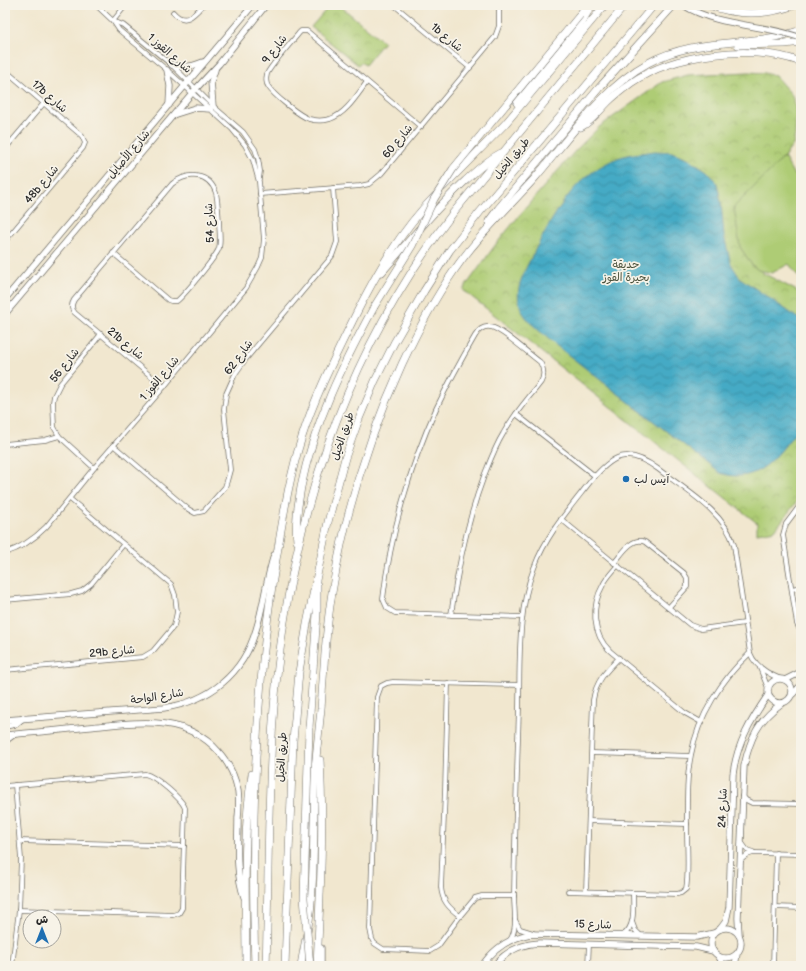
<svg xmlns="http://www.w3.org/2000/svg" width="806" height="971" viewBox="0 0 806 971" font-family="'Balsamiq Sans','Playpen Sans Arabic',sans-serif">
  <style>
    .park { fill: url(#park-crowns); stroke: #6c7c50 }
    .garden { fill: #aecc74; stroke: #6c7c50 }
    .water { fill: url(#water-waves); stroke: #386a78 }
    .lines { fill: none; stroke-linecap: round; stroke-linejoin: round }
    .street-casing { stroke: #706d64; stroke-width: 5.5 }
    .secondary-casing { stroke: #706d64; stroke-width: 7 }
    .highway-casing { stroke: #706d64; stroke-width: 8 }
    .street { stroke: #fff; stroke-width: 4 }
    .secondary { stroke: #fff; stroke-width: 5.5 }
    .highway { stroke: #fff; stroke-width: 7 }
    .secondary-bridge-casing { stroke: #706d64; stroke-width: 7; stroke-linecap: butt }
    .highway-bridge-casing { stroke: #706d64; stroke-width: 8; stroke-linecap: butt }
    .secondary-bridge { stroke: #fff; stroke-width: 5.5 }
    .highway-bridge { stroke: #fff; stroke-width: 7 }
    .poi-dot { fill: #1f6fb2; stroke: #f7f3e8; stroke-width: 1.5 }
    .labels { text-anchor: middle; stroke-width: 3.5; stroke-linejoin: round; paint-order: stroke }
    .street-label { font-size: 11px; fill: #2b2b2b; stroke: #f7f3e8 }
    .park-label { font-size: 11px; fill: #4c533d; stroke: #f7f3e8 }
    .poi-label { font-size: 11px; fill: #2b2b2b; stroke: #f7f3e8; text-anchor: start }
  </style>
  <defs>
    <pattern id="park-crowns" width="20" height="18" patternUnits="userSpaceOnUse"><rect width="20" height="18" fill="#aecc74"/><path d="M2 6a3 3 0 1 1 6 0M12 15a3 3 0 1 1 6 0" fill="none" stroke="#96af65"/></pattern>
    <pattern id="water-waves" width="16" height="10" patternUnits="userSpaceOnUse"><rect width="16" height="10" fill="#45aac5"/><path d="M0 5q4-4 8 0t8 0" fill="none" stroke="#3a8ba0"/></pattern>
  </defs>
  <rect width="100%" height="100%" fill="#f7f3e8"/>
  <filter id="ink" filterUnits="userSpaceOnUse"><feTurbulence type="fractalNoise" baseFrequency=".025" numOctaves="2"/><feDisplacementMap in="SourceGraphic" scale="8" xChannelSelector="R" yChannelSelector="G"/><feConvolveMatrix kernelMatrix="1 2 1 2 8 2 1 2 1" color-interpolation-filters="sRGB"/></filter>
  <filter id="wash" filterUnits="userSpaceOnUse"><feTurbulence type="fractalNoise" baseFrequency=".012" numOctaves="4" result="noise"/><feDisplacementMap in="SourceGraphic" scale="16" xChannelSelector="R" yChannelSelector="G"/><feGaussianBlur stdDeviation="0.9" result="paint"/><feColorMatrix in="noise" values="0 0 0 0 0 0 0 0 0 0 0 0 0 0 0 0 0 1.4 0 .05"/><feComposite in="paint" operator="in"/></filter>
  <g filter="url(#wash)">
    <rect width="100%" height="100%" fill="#f1e7cf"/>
    <g class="park">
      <polygon points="330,5 339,5 384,42 365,65 361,62 358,65 311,27"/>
      <polygon points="749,72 765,73 775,76 792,95 796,111 795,135 793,145 784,157 734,207 752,265 765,274 801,293 801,496 775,530 757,533 757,523 463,290 496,244 533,199 575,151 599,127 662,82 688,75"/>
    </g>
    <polygon class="garden" points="784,157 794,175 801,173 801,280 789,264 772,273 758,270 752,265 740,247 734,207"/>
    <path class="water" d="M655,151L672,152L688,158L707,171L717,183L721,202L724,236L731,264L740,278L801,320V422L799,427C778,455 759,486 720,473L553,343C541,331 522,320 519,302C515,285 528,265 535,250C556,212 572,179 613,160C625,154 642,153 655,151Z"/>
  </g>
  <g filter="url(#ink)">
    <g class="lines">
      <defs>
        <g id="street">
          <polyline points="394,5 470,68"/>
          <path d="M173,12C185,26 194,15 203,5"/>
          <polyline points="113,21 123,25 172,65 213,106 243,132 255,149 258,158 260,171 259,179"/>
          <polyline points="113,21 126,5"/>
          <polyline points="5,70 82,136 85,143 83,148 5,241"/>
          <path d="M367,82C357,95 346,114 330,119C323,121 316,121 309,119C300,116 273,95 268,86C266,83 266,78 267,74C270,66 292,42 299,33L301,31H307L421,127"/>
          <polyline points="5,149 44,103"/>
          <polyline points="260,194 360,186 369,184 381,174 495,37 499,26 499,5"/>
          <path d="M113,253L168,300L171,301H177C184,295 217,256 219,248C221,240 219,229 219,221C218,212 218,202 216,193C209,172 187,172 172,184L74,300C71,305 71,309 75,313L164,387"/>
          <polyline points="516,414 595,476"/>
          <polyline points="5,444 45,440 59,436"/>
          <polyline points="113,445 188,509 195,513 204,511 225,487 227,481 230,470 224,409 226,394 235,374 245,360 328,261 332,256 337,242 333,188"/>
          <polyline points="94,468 59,436 54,427 53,402 54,396 60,384 101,334"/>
          <polyline points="801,504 786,524 783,535 797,624 801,632"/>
          <polyline points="561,519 690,625 701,629 745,623"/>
          <path d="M5,553C21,548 34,539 46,527L94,468L164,387L246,288L258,267L262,258L264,239L259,182L253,160L245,145L232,129L167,70L119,30L113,21L96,5"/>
          <path d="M614,563C622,554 632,536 645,542L684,573L687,578V587L668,608"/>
          <path d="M618,565C613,571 606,578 603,585C591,606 592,634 610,651L685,713L701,722"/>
          <polyline points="792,589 801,587"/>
          <polyline points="5,600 71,594 82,591 91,584 123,545"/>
          <path d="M451,615C458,567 467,521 484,476C490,461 495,447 503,434C513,415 528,399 541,382C545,375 544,369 540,362C530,355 500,327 490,327C483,326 478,331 475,336C461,360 448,384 436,409C410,466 390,536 383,599L387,608L395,613L522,617"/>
          <polyline points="760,668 768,688"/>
          <polyline points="5,670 143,657 153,651 174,626 177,612 175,595 171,584 70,499"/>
          <path d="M448,683L445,791L441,887C442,901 449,908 460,916"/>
          <polyline points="5,742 16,734"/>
          <polyline points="592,753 690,756"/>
          <path d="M5,786L145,774C155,776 182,799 185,808L182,908L179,913L173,915L19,910"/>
          <polyline points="742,796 746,800 752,803 801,804"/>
          <polyline points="589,821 687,824"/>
          <polyline points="20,841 184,846"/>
          <polyline points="742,843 747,850 753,852"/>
          <polyline points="740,861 747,855 753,853 801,854"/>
          <path d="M568,891L677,894L681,893L686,889C689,874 687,847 687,831C687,806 686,779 691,755C698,716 722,679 750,653"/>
          <path d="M586,891L593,700C596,681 606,671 619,658"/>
          <polyline points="514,896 482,896 475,898 460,916 438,946 430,951 383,949 374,943 372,939 370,929 377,697 381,686 387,683 393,682 519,685"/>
          <polyline points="775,907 801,908"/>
          <polyline points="515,920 520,929 533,933"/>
          <polyline points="632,922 635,930 641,936"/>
          <path d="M623,935C636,927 633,906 633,893"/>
          <path d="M510,940C518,929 514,910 514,896C515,833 517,770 519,708C520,662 517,612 534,568C546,535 569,509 590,482C612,455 627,446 658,469C684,489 725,512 734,545L750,653C755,666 768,674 781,679"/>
          <polyline points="12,966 19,910 21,859 15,785"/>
          <polyline points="588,966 589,944"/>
          <polyline points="773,966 776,853"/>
        </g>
        <g id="secondary">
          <path d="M172,65C183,68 192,67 203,62"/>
          <polyline points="167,70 170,86 169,105"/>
          <polyline points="213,106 211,82 215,70"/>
          <polyline points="176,114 195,108 210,109"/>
          <polyline points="5,299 253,5"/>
          <polyline points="5,314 192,93 219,64 266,5"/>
          <circle cx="780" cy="691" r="12"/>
          <polyline points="785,680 801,672"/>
          <polyline points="793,694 801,685"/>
          <path d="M5,720L164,708C210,701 243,674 256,630C264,605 266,579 274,555"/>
          <polyline points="5,726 16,724 23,718"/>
          <path d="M5,735C33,733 61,730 90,727C135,723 184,713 218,751C228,762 235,776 238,791C239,800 239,809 238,818C238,844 235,872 244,897"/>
          <circle cx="726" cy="943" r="15"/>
          <path d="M720,929L726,921L729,907L733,774C737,743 751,720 768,695"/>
          <path d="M739,935L738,918L744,766C750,739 758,720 781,704"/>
          <polyline points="321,948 321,966"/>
          <polyline points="719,957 724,966"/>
          <path d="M482,966C493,949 510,938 530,934L697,937L714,933"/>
          <path d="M494,966C505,952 521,944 539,943L696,947L713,951"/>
          <polyline points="735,966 737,954"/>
        </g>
        <g id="highway">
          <path d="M709,5C737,16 767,15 795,5"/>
          <polyline points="580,15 586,5"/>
          <polyline points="738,45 785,44 801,42"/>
          <polyline points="517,103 577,30 592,5"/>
          <path d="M581,127C592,121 599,111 608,102C615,95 623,89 631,83C674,53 752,44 801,62"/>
          <polyline points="443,187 505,124 605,5"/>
          <polyline points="489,221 498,209 599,88 674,5"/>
          <path d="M382,272C409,241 435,209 465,181C476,171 487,160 501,153"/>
          <path d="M297,541C295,523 298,505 301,487C314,423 343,364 374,307"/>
          <polyline points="309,728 317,613 317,585"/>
          <path d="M246,966C246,902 242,837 252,774"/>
          <path d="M255,966C251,831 254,694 276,560C283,519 289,477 302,437C315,396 335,357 354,318C376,274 400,231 435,196"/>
          <path d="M266,966C269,880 267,793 274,707C289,524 341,359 453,213L625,5"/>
          <polyline points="285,966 293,741 299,672 307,624 328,522 345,458 359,419 375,381 394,343 424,291 450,250 480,212 654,5"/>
          <path d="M301,966C304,945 310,924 311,902C315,858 313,813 315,768C317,748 319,729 321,709C324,667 326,624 334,581C347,506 370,434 402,364C417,332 433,301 453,272C476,238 506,210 534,179C567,141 603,87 648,63C697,36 751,48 801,30"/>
          <path d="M317,966C320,898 324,829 320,760"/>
        </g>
      </defs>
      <use href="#street" class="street-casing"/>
      <use href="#secondary" class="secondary-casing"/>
      <use href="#highway" class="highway-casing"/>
      <use href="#street" class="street"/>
      <use href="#secondary" class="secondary"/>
      <use href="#highway" class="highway"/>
      <defs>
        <path id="secondary-bridge" d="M683,5C720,28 762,23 801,38"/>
        <g id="highway-bridge">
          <polyline points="374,307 412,246 434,199 453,169 580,15"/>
          <polyline points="309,728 304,898 310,966"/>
        </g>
      </defs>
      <use href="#secondary-bridge" class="secondary-bridge-casing"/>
      <use href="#highway-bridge" class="highway-bridge-casing"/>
      <use href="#secondary-bridge" class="secondary-bridge"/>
      <use href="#highway-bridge" class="highway-bridge"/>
    </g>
  </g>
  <circle class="poi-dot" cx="626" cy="479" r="4"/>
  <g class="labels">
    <g class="street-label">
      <text transform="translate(447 37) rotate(40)" y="4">1b شارع</text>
      <text transform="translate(274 49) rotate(-52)" y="4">شارع 9</text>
      <text transform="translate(170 53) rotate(41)" y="4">شارع القوز 1</text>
      <text transform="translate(50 96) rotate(41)" y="4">17b شارع</text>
      <text transform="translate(397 141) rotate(-50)" y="4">شارع 60</text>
      <text transform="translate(128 154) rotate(-50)" y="4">شارع الأصايل</text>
      <text transform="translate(511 158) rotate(-50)" y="4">طريق الخيل</text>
      <text transform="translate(41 184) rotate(-50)" y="4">48b شارع</text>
      <text transform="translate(209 223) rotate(-93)" y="4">شارع 54</text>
      <text transform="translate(126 343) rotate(40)" y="4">21b شارع</text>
      <text transform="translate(238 357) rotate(-54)" y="4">شارع 62</text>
      <text transform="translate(64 365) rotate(-52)" y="4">شارع 56</text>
      <text transform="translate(159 378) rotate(-50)" y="4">شارع القوز 1</text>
      <text transform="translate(342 436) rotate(-71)" y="4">طريق الخيل</text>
      <text transform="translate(112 651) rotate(-5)" y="4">29b شارع</text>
      <text transform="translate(157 696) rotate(-9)" y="4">شارع الواحة</text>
      <text transform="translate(281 757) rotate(-87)" y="4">طريق الخيل</text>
      <text transform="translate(722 808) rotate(-88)" y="4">شارع 24</text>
      <text transform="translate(593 924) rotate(2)" y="4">شارع 15</text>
    </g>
    <g class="park-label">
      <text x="626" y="268">حديقة<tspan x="626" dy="13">بحيرة القوز</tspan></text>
    </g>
    <g class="poi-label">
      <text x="634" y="483">آيس لب</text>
    </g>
  </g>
  <rect width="806" height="971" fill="none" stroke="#f7f3e8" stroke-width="20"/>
  <g transform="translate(42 929)"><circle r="19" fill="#f7f3e8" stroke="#a5a39c"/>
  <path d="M0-3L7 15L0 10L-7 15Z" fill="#1f6fb2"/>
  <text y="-6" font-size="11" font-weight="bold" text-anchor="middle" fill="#2b2b2b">ش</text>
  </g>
</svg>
